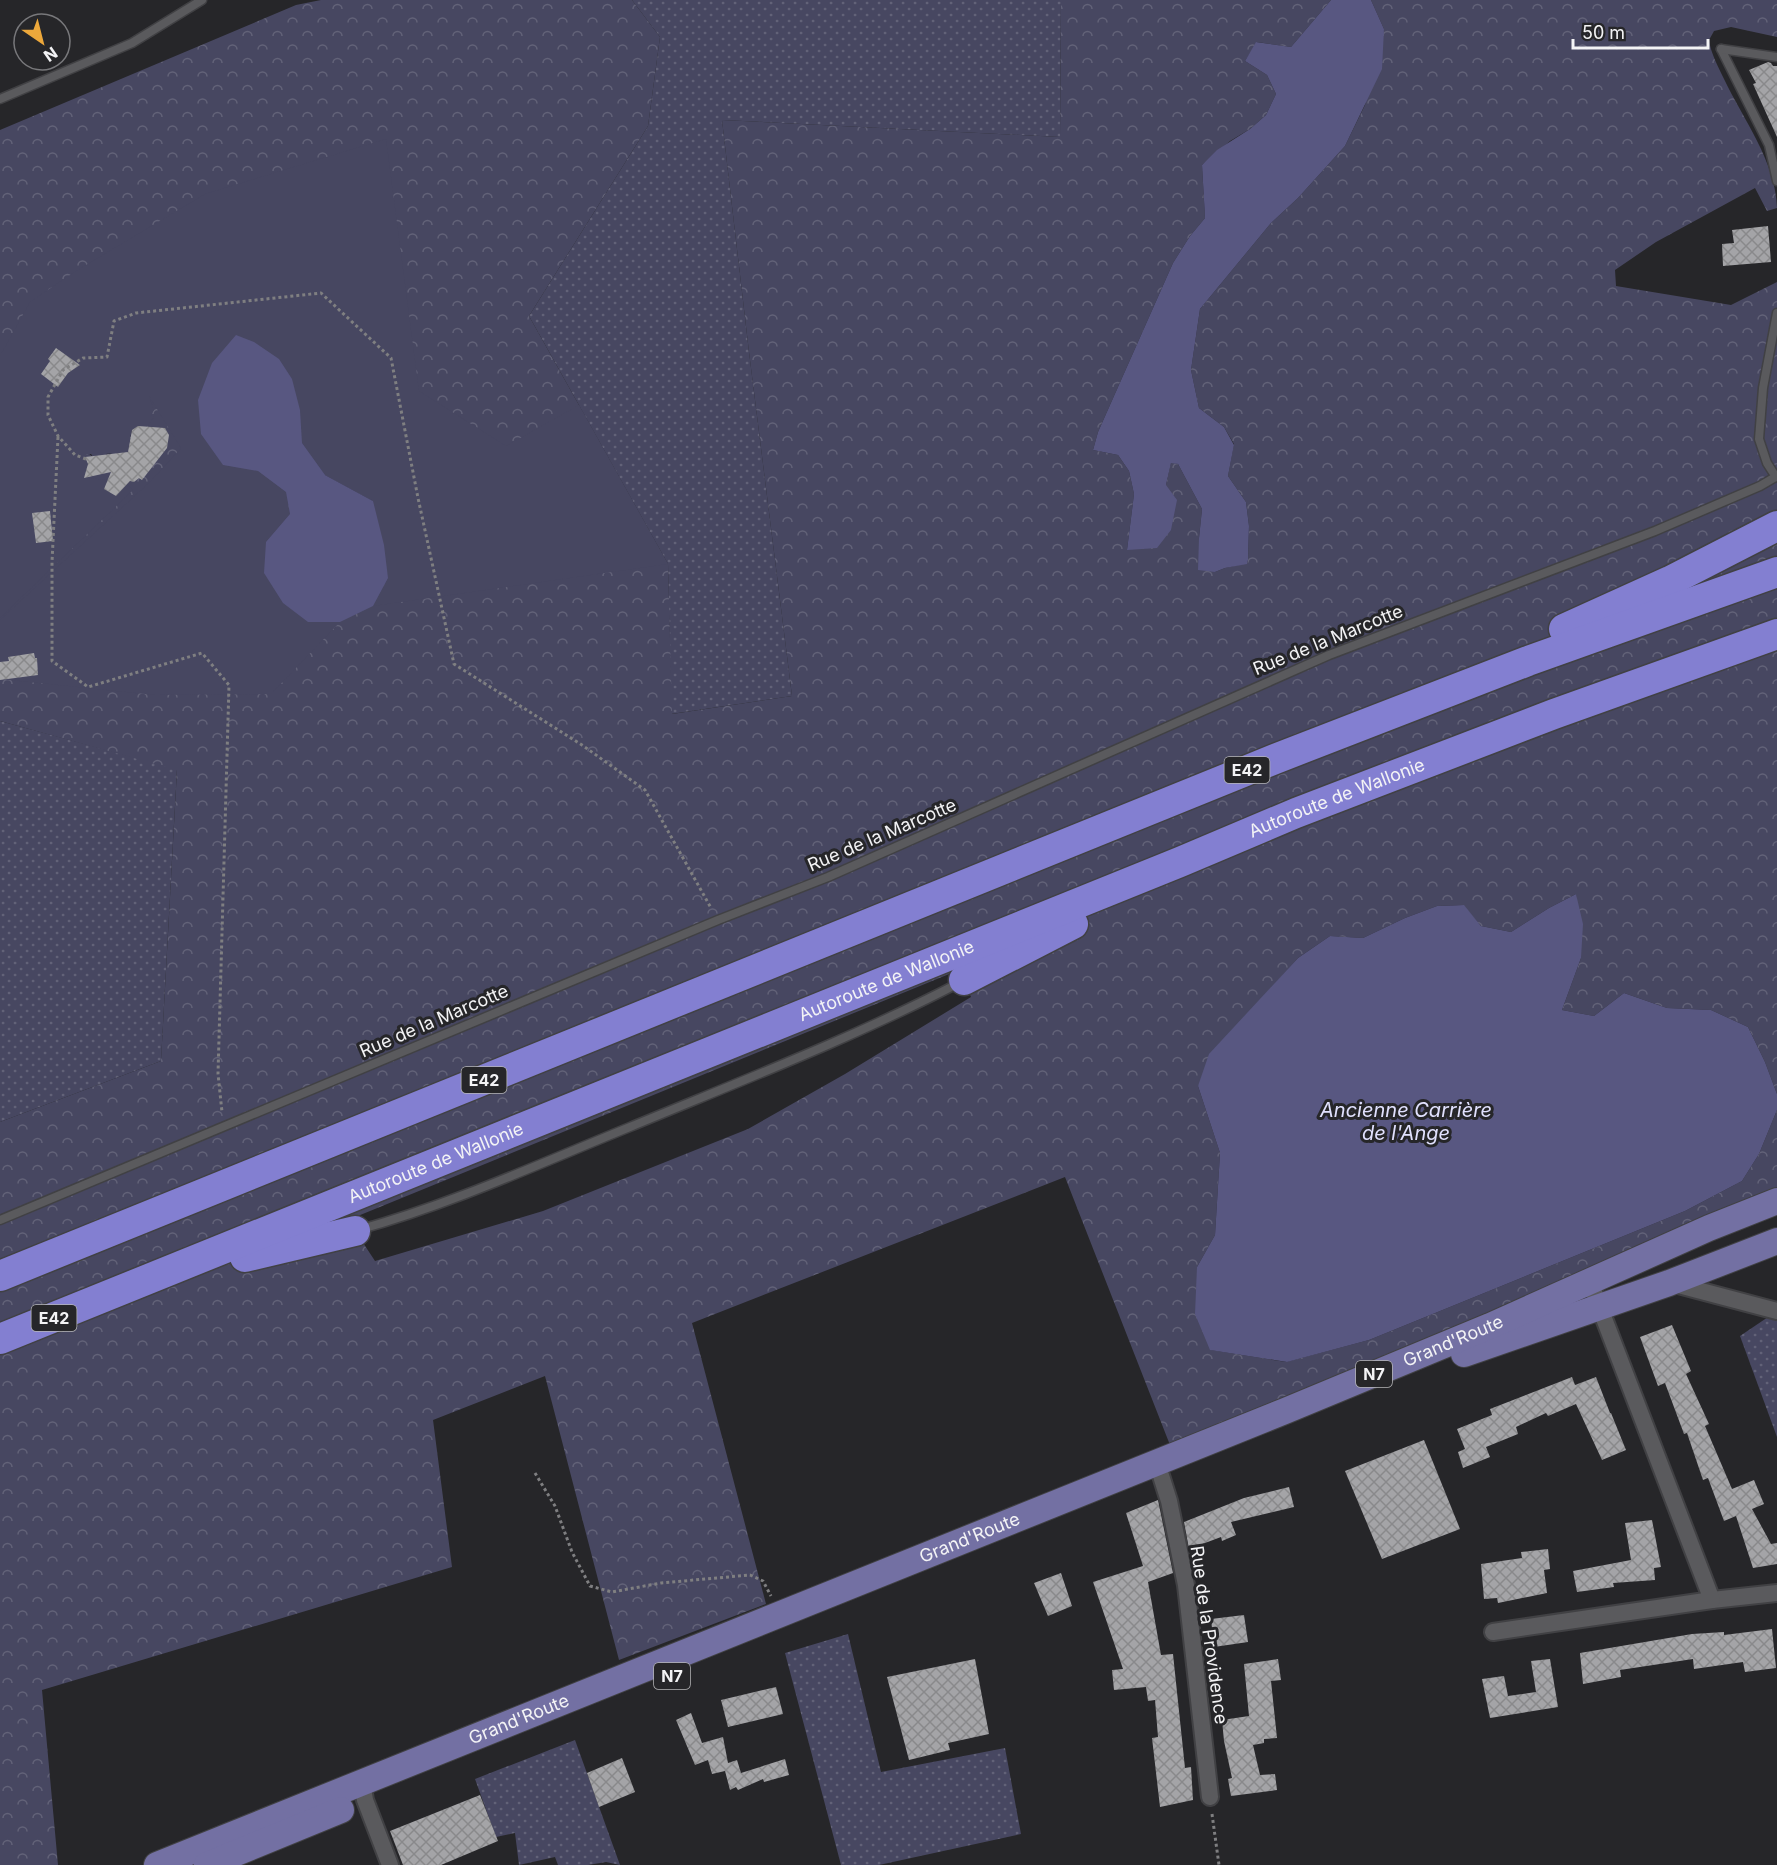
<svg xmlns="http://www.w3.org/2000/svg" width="1777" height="1865" viewBox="0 0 1777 1865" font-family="Inter,sans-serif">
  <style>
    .grass { fill: url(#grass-dots) }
    .forest { fill: url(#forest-crowns); fill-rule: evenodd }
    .green { fill: #474761 }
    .water { fill: #585781 }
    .building { fill: url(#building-cross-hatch) }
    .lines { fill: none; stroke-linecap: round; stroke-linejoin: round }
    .lane-casing { stroke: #414144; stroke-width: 11 }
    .street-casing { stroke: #414144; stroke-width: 20 }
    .primary-casing { stroke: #414144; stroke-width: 28 }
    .highway-casing { stroke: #414144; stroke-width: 33 }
    .path { stroke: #7f7f81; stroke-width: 3; stroke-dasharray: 3 3; stroke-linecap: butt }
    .lane { stroke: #5a5a5d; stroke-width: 8 }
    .street { stroke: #5a5a5d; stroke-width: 16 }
    .primary { stroke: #7370a3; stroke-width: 26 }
    .highway { stroke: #837fd1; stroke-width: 30 }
    .labels { text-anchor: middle; stroke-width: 6; stroke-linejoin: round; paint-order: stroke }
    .shield { fill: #262629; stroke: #b6b6b8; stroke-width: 1.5 }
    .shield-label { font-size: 16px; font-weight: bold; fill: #f3f3f5 }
    .street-label { font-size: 18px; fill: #f3f3f5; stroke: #262629 }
    .water-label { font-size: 20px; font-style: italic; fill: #e1e1fe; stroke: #262629 }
  </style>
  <defs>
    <pattern id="grass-dots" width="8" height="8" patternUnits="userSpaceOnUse" patternTransform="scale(1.5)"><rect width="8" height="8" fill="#474761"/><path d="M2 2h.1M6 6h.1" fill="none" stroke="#626278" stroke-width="1.8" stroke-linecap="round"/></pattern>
    <pattern id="forest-crowns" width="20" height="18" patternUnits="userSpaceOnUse" patternTransform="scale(1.5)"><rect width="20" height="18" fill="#474761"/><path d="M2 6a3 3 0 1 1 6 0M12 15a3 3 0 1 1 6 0" fill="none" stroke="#626278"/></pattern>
    <pattern id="building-cross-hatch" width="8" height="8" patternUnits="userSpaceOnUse" patternTransform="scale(1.5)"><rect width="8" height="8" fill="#a4a4a7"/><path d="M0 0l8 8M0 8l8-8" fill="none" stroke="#89898b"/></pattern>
  </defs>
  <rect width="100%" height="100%" fill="#262629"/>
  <g class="grass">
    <polygon points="632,0 1061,0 1060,137 722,120 749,352 792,696 671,714 668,564 529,316 648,126 660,37"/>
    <polygon points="0,721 177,769 161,1061 0,1122"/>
    <polygon points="1777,1311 1777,1437 1740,1336"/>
    <polygon points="848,1634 881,1772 1005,1748 1021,1834 879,1865 841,1865 785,1653"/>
    <polygon points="575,1740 620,1865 606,1862 588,1865 558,1865 555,1857 519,1865 515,1833 496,1837 475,1779"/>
  </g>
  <path class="forest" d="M321,0H632L660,37L648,126L529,316L668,564L672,714L792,696L749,352L722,120L1060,137L1061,0H1331L1291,47L1257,42L1245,61L1267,75L1276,94L1266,115L1250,129L1230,141L1202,165L1205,218L1190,236L1173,263L1098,432L1093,450L1118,455L1129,471L1134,494L1127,550L1166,485L1171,462L1178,464L1202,509L1199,538L1215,572L1225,568L1247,563L1248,560L1249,526L1246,502L1228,476L1234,444L1224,427L1199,408L1191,370L1200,309L1271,223L1298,198L1345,146L1365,105L1384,29L1371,0H1777V37L1731,27L1714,31L1709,40C1711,54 1718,66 1724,79C1743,119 1776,162 1777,208L1767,211L1755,188L1656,242L1615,270L1616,286L1731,305L1777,282V1094L1765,1062L1748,1027L1711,1010L1667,1008L1624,993L1594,1016L1562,1010L1581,958L1576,894L1549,908L1511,932L1481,926L1463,905L1437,906L1405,918L1363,938L1330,936L1298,958L1261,999L1198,1086L1220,1153L1215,1235L1197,1267L1211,1350L1286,1362L1369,1340L1685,1211L1742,1181L1759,1154L1777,1110V1197L1170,1445L1065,1177L692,1323L766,1604L619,1660L545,1376L433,1420L452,1567L42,1690L58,1865H0V1122L161,1061L177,770L0,721V130L296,5ZM151,413L146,427L139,426L132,430L130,438L134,444L112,453L93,457L88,453ZM325,475L373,501L286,492ZM959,970L971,997L845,1074L748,1129L543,1211L375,1261L348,1220Z"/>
  <polygon class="green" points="386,139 419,391 506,446 579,405 668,564 373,606 388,578 373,501 325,475 302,443 300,410 223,465 258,471 286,492 290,514 266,542 308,622 340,622 271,694 155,695 0,679 0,620 152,480 181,448 149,396 154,410 151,415 154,417 146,428 139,426 132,430 130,438 132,441 128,454 113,456 112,453 106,454 106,456 93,457 91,454 86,454 89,463 85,478 124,481 133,490 0,618 0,356 30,302 76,271 205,194"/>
  <g class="water">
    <polygon points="1331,0 1371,0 1384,29 1382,69 1345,146 1298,198 1271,223 1200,309 1191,370 1199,408 1224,427 1234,445 1228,476 1246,502 1249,526 1248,560 1247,564 1225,568 1215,572 1198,570 1199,538 1202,509 1178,464 1171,463 1166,485 1177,500 1171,530 1157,548 1127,550 1134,494 1129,471 1118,455 1093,450 1098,432 1173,263 1190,236 1205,218 1202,165 1217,150 1250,129 1266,115 1276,94 1267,75 1245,61 1256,42 1291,47"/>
    <polygon points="236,335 254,342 279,359 292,379 300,410 302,443 325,475 373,501 384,545 388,578 373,606 340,622 308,622 283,603 264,573 266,542 290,514 286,492 258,471 223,465 201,434 198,400 212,363"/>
    <polygon points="1576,894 1583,924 1581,958 1562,1010 1594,1016 1624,993 1667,1008 1711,1010 1748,1027 1765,1062 1777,1094 1777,1110 1759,1154 1742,1181 1685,1211 1369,1340 1287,1362 1210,1350 1195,1314 1197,1267 1215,1235 1220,1153 1198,1086 1209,1054 1298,958 1330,936 1363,938 1405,918 1437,906 1464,905 1481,926 1511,932 1549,908"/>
  </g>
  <g class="building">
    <polygon points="1768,62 1771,63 1773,66 1777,66 1777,137 1753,84 1756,83 1749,70"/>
    <polygon points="1768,226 1771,262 1723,266 1722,244 1734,243 1732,230"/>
    <polygon points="56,348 80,365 68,373 58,387 41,374 50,361 48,359"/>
    <polygon points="138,426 165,428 169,435 167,448 142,480 139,478 134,482 130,481 116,496 104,489 111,472 84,478 88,464 85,457 128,452 132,430"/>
    <polygon points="50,511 53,541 36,543 32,513"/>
    <polygon points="34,653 35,658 37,658 38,675 0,680 0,662 9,661 8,657"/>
    <polygon points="1672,1325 1691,1371 1686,1374 1709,1424 1705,1426 1732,1489 1754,1480 1764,1504 1752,1509 1771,1544 1777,1543 1777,1564 1753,1568 1736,1516 1724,1521 1708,1478 1703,1480 1687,1433 1684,1434 1665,1383 1658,1386 1640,1337"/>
    <polygon points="1572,1377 1575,1385 1596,1377 1610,1413 1611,1413 1626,1450 1602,1460 1576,1404 1548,1416 1546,1413 1516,1427 1518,1434 1486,1447 1490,1457 1463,1468 1458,1452 1465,1449 1457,1429 1492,1415 1490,1409"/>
    <polygon points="1424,1440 1460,1529 1382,1559 1345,1471"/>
    <polygon points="1289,1487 1294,1507 1231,1522 1236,1535 1222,1541 1221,1537 1189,1549 1184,1522 1244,1498"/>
    <polygon points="1158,1500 1173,1573 1148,1582 1161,1655 1173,1654 1185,1768 1191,1767 1193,1800 1160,1807 1152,1738 1158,1737 1155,1700 1148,1701 1146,1687 1114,1690 1112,1670 1123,1669 1093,1582 1143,1566 1126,1513"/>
    <polygon points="1652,1520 1661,1567 1654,1568 1655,1580 1613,1583 1614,1587 1577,1592 1573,1571 1631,1560 1625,1523"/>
    <polygon points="1548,1549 1550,1569 1544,1570 1547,1593 1498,1603 1497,1598 1484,1599 1481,1564 1522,1558 1521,1552"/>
    <polygon points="1061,1573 1072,1606 1048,1616 1034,1583"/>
    <polygon points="1244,1615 1248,1642 1214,1647 1211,1619"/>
    <polygon points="1772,1629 1776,1668 1745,1672 1743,1662 1694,1669 1693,1659 1620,1670 1621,1677 1583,1684 1580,1653 1692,1634 1724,1632 1724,1635"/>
    <polygon points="975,1659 989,1734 948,1743 950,1750 909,1760 887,1677"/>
    <polygon points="1278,1659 1281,1680 1271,1681 1277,1738 1264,1739 1264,1743 1253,1745 1260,1775 1275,1774 1277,1790 1231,1796 1228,1779 1232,1778 1224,1741 1222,1720 1249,1716 1244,1664"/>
    <polygon points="1550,1659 1558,1707 1490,1718 1482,1679 1504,1676 1508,1696 1536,1692 1531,1661"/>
    <polygon points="776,1687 783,1714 728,1727 721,1700"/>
    <polygon points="691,1713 702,1743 723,1737 728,1763 737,1760 741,1773 785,1759 789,1775 764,1782 763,1779 738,1790 736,1787 730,1790 725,1771 712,1774 708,1760 695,1765 676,1720"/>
    <polygon points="622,1758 635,1792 599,1807 587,1773"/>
    <polygon points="480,1795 498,1841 441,1865 403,1865 390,1831"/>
  </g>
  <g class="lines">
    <defs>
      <g id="lane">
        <polyline points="1721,49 1769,145 1777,181"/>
        <polyline points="1721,49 1777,57"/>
        <polyline points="0,99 132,43 202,0"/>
        <polyline points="1776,477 1767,463 1759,439 1763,388 1777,313"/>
        <polyline points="0,1220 718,920 828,877 1329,655 1655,531 1760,486 1777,476"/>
        <path d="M358,1230C452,1204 541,1163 630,1127C741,1081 853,1038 959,983"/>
      </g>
      <g id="street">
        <polyline points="1671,1283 1777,1311"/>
        <polyline points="1157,1463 1169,1501 1186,1585 1210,1797"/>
        <polyline points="1712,1600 1777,1593"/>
        <polyline points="1493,1632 1712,1600 1590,1282"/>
        <polyline points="362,1783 365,1800 390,1865"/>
      </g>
      <g id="primary">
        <polyline points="1464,1354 1669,1283 1777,1241"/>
        <path id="s1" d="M157,1865L1285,1411L1490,1326L1709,1228L1777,1201"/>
        <polyline points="207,1865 341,1810"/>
      </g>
      <g id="highway">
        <polyline points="1564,629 1670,581 1777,526"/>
        <polyline points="964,980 1073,924"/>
        <polyline points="245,1257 355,1231"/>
        <polyline points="0,1276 1275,759 1528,661 1777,572"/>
        <path id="s2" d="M0,1339L1180,862L1296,813L1554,714L1777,634"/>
      </g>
    </defs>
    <use href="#lane" class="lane-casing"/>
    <use href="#street" class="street-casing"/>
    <use href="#primary" class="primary-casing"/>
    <use href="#highway" class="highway-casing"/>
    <g class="path">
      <polyline points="58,437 52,562 52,661 88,687 202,653 229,685 218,1074 222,1112"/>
      <polyline points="86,459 75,455 58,436 48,415 48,397 63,370 83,358 107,357 114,321 136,313 321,293 391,358 418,498 454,664 582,745 645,790 711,908"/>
      <polyline points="535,1473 555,1506 572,1552 590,1586 612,1592 661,1583 750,1575 763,1581 771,1596"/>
      <polyline points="1212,1814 1219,1865"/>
    </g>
    <use href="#lane" class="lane"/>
    <use href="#street" class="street"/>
    <use href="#primary" class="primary"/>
    <use href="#highway" class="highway"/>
  </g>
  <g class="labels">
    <g class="shield">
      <rect x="1224.5" y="757" width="45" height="26" rx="4.5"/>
      <rect x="461.5" y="1067" width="45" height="26" rx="4.5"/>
      <rect x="31.5" y="1305" width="45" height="26" rx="4.5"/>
      <rect x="1356" y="1361" width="36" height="26" rx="4.5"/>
      <rect x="654" y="1663" width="36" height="26" rx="4.5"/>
    </g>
    <g class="shield-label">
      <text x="1247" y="776">E42</text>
      <text x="484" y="1086">E42</text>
      <text x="54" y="1324">E42</text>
      <text x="1374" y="1380">N7</text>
      <text x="672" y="1682">N7</text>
    </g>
    <g class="street-label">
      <text transform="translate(1328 640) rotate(-22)" y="6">Rue de la Marcotte</text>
      <text dy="6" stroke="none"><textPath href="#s2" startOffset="1442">Autoroute de Wallonie</textPath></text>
      <text transform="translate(882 835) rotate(-23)" y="6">Rue de la Marcotte</text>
      <text dy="6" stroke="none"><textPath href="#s2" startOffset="956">Autoroute de Wallonie</textPath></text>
      <text transform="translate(434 1021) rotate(-23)" y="6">Rue de la Marcotte</text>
      <text dy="6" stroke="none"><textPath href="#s2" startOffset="470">Autoroute de Wallonie</textPath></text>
      <text dy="6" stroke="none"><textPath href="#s1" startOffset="1398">Grand'Route</textPath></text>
      <text dy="6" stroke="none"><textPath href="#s1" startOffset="876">Grand'Route</textPath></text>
      <text transform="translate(1209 1635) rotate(82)" y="6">Rue de la Providence</text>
      <text dy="6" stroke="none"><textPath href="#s1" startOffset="390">Grand'Route</textPath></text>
    </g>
    <g class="water-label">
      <text x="1406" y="1117">Ancienne Carrière<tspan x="1406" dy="23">de l'Ange</tspan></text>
    </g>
  </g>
  <g transform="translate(42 42) rotate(145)"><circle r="28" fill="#262629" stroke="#78787b" stroke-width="1.5"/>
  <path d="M0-4.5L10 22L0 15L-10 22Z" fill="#eda83b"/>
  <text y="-9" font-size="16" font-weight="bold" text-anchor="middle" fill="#f3f3f5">N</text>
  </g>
  <path d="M1573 39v9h135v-9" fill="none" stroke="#f3f3f5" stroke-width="3"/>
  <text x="1582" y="39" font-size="18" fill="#f3f3f5" stroke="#262629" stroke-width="4.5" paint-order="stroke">50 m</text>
</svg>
